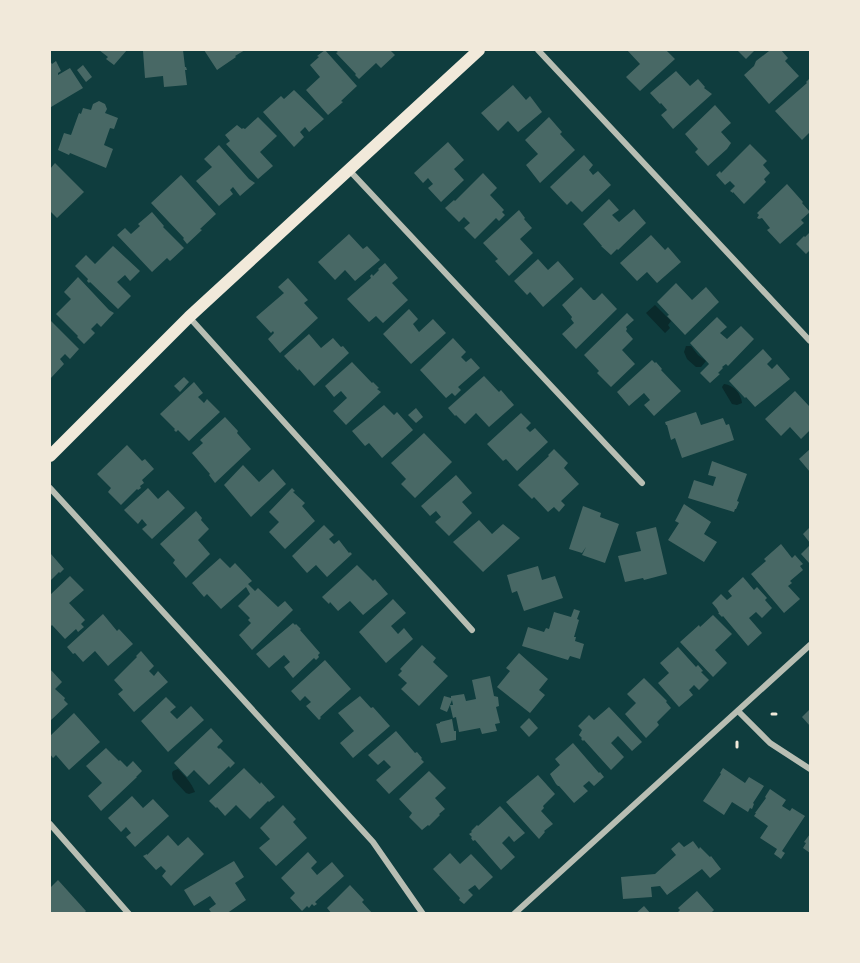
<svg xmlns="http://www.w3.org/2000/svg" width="860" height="963" viewBox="0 0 860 963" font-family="Merriweather,serif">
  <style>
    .water { fill: #0a2a2b }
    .building { fill: #486865 }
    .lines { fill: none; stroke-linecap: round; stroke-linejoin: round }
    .path { stroke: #f1e9da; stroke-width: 3 }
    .minor { stroke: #b8beb3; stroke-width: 6 }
    .secondary { stroke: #f1e9da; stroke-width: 12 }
  </style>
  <rect width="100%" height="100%" fill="#0f3d3e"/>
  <g class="water">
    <polygon points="655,305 671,321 668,325 670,328 665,333 646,313"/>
    <polygon points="686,346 691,346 698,355 706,361 701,367 696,367 687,359 684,352"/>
    <path d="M724,384C734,385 741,394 742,403L737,405L732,404L723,389L722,387Z"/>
    <path d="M178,769C185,776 191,782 195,792L189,794L186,793L173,779L172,773L173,771Z"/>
  </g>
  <g class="building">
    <polygon points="99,50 127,50 114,65 106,59 108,57"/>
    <polygon points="160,50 183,50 185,67 186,67 187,70 185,70 187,85 164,87 163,76 145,78 143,51"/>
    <polygon points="204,50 245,50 235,56 236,57 217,70"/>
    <polygon points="325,50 357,86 341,101 343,102 328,115 306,90 320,77 310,65 319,57 317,56"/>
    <polygon points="335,50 390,50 395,55 381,68 376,63 359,79 355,75 356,74 336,53 338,52"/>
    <polygon points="627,50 666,50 675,59 640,91 626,77 640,64"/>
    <polygon points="737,50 755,50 746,59"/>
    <polygon points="768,50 781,50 788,58 785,61 799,76 769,104 744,75 754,66 756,61 769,51"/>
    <polygon points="50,61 52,64 56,61 61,71 58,73 58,75 70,68 83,88 51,107 50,107"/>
    <polygon points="83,65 92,77 86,82 77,70"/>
    <polygon points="676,71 690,86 698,79 705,87 704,88 712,94 673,129 661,115 667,110 661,103 660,104 650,93"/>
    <polygon points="809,79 810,81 810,132 802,140 775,111 807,83 806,82"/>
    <polygon points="513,85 526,100 530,96 542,112 518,132 508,121 498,131 481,113"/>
    <polygon points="294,90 324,119 309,132 305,127 300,132 304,137 294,147 263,112 281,96 284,99"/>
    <polygon points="99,101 105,104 107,109 105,113 118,118 114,129 110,128 104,145 113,149 106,168 70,153 69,155 58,150 64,133 71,135 79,113 81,114 83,108 91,110 93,104"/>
    <polygon points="715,105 731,123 721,132 731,143 727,149 708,166 695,152 698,149 685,134"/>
    <polygon points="258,117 277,136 260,152 273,166 258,179 226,144 230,141 225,135 237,125 242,129 243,128 245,129"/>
    <polygon points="549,117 562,132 560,134 575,150 540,183 526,165 538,154 525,140"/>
    <polygon points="448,142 464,160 454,169 464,180 441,202 428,188 433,184 428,178 423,183 414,173"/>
    <polygon points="750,144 767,161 763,165 770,173 764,179 766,182 744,204 733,192 733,193 730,191 735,186 730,181 725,185 716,175 720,171 721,173"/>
    <polygon points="219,145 249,179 255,183 240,196 233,187 230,190 233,194 219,206 196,181 212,167 204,159"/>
    <polygon points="584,155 593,165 589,170 593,175 598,171 611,185 582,212 571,201 567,205 550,187"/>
    <polygon points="55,163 84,192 57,218 50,211 50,169"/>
    <polygon points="483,173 497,188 490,195 504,210 502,212 505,215 499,221 496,218 475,239 464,228 470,223 464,217 459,222 445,208 454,200 455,201"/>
    <polygon points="181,175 216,214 200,229 202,230 187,244 183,239 184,238 151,203"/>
    <polygon points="787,184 803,202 802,203 810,212 801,220 804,223 780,244 767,230 770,228 762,218 759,219 757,218 759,215 757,213"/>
    <polygon points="609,199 619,210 612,215 619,222 634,209 646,223 618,250 617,249 611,255 601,246 602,246 583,224"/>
    <polygon points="519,210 525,218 524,219 532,228 520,239 533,253 509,276 495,261 498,259 483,243"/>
    <polygon points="152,212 164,226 163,227 184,248 170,261 167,258 152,272 117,235 125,228 131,234 140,226 138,224"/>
    <polygon points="810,232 810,250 806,254 796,244 804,236 805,237"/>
    <polygon points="349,234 363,249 367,246 380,260 355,281 345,270 335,280 318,262"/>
    <polygon points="651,235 665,250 668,247 681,262 657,283 647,272 637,281 620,263"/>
    <polygon points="113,246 140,271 130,281 125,275 117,282 131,296 118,309 90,282 89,283 87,281 88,279 75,266 86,255 95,264"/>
    <polygon points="538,259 548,270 558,261 574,279 543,307 530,292 527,295 514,281"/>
    <polygon points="385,263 398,278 392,283 408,300 383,323 376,316 369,322 347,299 371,278 370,276 372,274 373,276 379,270 378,269"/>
    <polygon points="78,277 109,310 114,313 101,327 97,323 91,329 95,333 84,344 77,337 78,336 56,314 71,299 64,292"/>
    <polygon points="288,278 308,300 304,303 318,318 280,353 268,339 274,333 273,331 271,333 256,317 284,293 278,287"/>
    <polygon points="676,283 692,300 706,287 719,302 685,335 667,316 669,315 657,302"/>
    <polygon points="581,287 593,300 595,300 602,293 617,309 576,349 562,334 574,323 571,319 572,317 562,305"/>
    <polygon points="409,309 418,319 413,324 419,332 433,319 446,333 411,364 383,334"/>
    <polygon points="627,313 634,320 626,327 627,329 626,331 633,339 622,350 635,364 611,387 597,373 599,371 584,355"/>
    <polygon points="717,317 727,327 720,333 727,339 741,326 754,339 728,366 726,364 722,367 723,368 718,373 720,374 710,383 700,373 709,364 690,343"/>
    <polygon points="50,320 79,349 70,359 65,354 60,359 64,364 50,379"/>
    <polygon points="309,334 321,348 333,338 341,347 343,346 349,353 314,386 299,369 298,371 284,356"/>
    <polygon points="453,338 466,352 461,357 466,362 471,358 480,368 458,387 461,390 455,396 452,393 446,398 420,370"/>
    <polygon points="763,349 772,359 767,364 772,369 777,364 790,379 755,407 746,397 745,398 729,381"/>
    <polygon points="652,360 655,363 656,362 662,369 661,370 681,391 654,416 644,405 650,400 644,393 629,406 617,392"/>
    <polygon points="352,362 372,383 373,382 379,388 377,389 381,392 346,425 333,411 347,398 341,391 334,397 325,386"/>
    <polygon points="484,376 499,392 501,390 514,405 489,427 476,413 465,424 456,415 455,416 448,408"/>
    <polygon points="184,377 189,382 180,392 174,386"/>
    <polygon points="194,382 203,393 198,397 204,403 207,399 220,412 189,441 178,430 176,432 174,430 175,429 160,414"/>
    <polygon points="795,391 809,406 810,405 810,430 801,439 790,427 781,436 765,419"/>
    <polygon points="384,405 394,415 397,412 413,430 382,458 369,443 365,446 352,431"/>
    <polygon points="416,408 423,417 416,423 408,415"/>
    <polygon points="696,412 701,425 723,418 726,425 729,424 734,440 682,458 675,438 671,440 667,425 666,425 665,422"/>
    <polygon points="521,413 531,423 526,428 530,432 535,428 548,442 517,471 506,459 503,461 487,444"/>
    <polygon points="225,417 238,431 237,433 251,449 215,483 209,475 210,474 192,453 203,443 200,440"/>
    <polygon points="424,433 452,462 415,498 401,484 406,479 391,463"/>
    <polygon points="127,445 142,461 145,459 154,469 142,480 144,483 140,486 141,488 138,490 137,489 121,505 108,492 111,488 97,474"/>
    <polygon points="554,449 568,463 564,468 579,484 561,501 565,505 559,512 554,507 548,512 534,497 532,499 518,485 549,456 548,455"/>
    <polygon points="810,449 810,472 799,459"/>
    <polygon points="712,461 747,474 737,501 739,502 736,509 735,509 734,512 688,498 694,480 713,486 716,477 708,475"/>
    <polygon points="243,465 259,482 273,469 286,484 251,517 224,485"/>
    <polygon points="456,475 472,493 462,502 472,513 449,536 435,522 441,517 436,511 430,516 421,506"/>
    <polygon points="148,488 158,499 168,490 185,508 152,539 142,529 147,525 142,519 138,524 124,510"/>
    <polygon points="292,488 295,491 293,492 305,503 302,506 315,521 285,549 269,532 279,522 269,512"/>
    <polygon points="684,504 711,522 704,534 717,542 704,562 668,540 679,523 675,521"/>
    <polygon points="583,506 601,513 600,517 619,524 605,563 582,555 586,547 582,553 569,549"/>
    <polygon points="196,511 202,518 201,520 209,529 198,540 210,554 186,578 173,563 175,560 160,544"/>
    <polygon points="479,520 492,534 503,524 520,538 483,572 453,542"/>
    <polygon points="324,525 334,535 329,539 334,544 339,540 349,553 350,552 352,554 327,577 316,565 307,573 292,556"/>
    <polygon points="656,527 667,574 644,580 643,578 625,582 618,556 641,551 636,532"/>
    <polygon points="810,527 810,543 803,534"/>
    <polygon points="781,544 792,558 795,555 803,564 800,566 803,570 790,581 792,583 788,586 800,599 784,613 751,574 766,561 764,559"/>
    <polygon points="810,545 810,564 801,554"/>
    <polygon points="51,554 64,569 60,573 59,572 50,581 50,556"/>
    <polygon points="220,558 230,568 235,563 252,581 248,584 255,591 258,588 278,607 285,601 293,610 252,650 239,635 251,623 248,620 250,618 238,606 250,594 246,587 221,609 207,594 204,597 192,583"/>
    <polygon points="357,565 373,581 375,579 388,594 363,615 350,601 338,611 330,602 329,604 322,597"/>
    <polygon points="538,566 542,580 555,576 563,598 524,611 517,591 512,593 507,575"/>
    <polygon points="70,576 84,590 69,603 85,620 81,624 84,627 78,632 76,629 65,639 52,625 51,626 50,625 50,595"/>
    <polygon points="743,577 754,590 757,587 767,598 765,600 772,608 762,618 756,612 749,618 762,633 748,646 723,616 722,617 718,613 719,613 717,609 712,603 721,594 727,600 732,596 728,591"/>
    <polygon points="393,599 406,613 391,626 398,634 404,628 413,639 386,663 359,632"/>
    <polygon points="574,609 580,611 577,619 579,620 574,637 576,637 575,641 584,644 580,659 570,656 568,660 522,646 528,627 544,632 546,628 549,629 554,612 571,617"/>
    <polygon points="103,614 117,631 119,629 133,644 108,666 95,651 83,662 75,653 73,654 67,647"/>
    <polygon points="713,615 732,634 715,650 727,663 713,677 680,642 699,625 700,627"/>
    <polygon points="293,623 295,625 296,624 301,629 300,630 320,653 318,655 319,657 316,660 314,658 293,678 284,667 290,662 284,655 269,668 256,654"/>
    <polygon points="422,645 436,658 433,662 448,676 419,706 401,689 407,683 398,675 402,671 400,669"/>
    <polygon points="678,647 696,667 698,665 703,671 701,672 709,680 699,690 694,685 689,690 693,695 679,707 658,683 669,673 660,663"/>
    <polygon points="141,651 154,666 149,671 154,676 158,671 168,682 134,712 118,694 123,690 114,680 137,657 136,656"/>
    <polygon points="519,653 548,679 539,690 545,695 530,713 497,687 510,671 506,668"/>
    <polygon points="325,660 351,689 320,717 321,718 319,720 306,706 311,702 305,696 300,701 291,691"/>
    <polygon points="50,669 62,682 55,689 65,698 64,700 68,704 50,721"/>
    <polygon points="490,676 494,696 498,697 499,706 496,707 500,723 495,724 497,731 482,734 480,728 459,732 456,717 453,718 450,705 453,705 452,700 447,712 440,709 444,696 451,698 451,696 464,694 466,701 476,699 472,680"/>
    <polygon points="644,678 667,701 666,702 671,708 657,722 659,725 646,738 625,714 636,703 627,694"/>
    <polygon points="360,696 371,708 373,707 390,726 353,758 340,743 354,731 338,713"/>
    <polygon points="166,697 176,707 170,712 177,719 191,706 204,720 168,752 141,721"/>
    <polygon points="609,707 642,742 632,751 618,736 611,743 624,757 611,770 584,740 583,741 581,739 582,738 579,735 582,730 578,726 589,715 594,720"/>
    <polygon points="810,709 810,726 802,717"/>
    <polygon points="74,713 100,742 69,770 56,755 53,758 50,754 50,736"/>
    <polygon points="529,718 538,728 529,737 520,727"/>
    <polygon points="452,719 454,731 456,731 456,740 441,743 436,724 440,723 440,722"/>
    <polygon points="211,728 223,741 217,747 219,749 220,748 235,763 230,768 229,766 209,785 194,770 187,777 174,763"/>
    <polygon points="396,731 415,753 417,752 422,758 421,759 424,762 389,794 376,780 391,767 384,760 378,765 368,755"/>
    <polygon points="573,743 599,773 600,772 604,777 594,786 589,781 583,786 588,791 574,803 559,786 558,786 556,784 550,774 560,765 555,759"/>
    <polygon points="106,748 119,761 120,760 127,767 133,761 142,771 136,777 137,777 101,811 88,796 102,783 86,766"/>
    <polygon points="244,768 260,784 261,782 275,797 269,802 268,801 250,819 236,805 225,816 217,807 216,808 209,801"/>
    <polygon points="723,768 745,783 749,777 764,786 753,803 754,804 752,809 750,808 748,812 732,802 724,815 703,801 721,774 720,773"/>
    <polygon points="429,771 446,788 435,798 445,809 439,814 440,815 429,826 428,825 422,830 409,817 412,813 399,799"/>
    <polygon points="538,775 555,794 543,806 544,808 541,811 553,824 544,831 545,832 539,839 506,802"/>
    <polygon points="770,789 786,800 782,806 790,811 792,808 805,816 782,851 785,853 781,859 774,854 777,849 760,838 768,826 754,816 756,813 755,813 766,798 765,797"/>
    <polygon points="132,796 143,808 153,799 169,816 135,847 126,837 131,833 126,827 121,832 108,818"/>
    <polygon points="283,805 296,819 293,822 307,838 276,866 259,848 270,839 260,828"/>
    <polygon points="500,806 525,833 514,842 509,836 502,843 515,857 501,870 475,840 473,841 471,838 472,837 469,834 472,832 471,831 477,825 478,826"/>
    <polygon points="810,834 810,853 803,848 806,843 804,842"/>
    <polygon points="168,835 178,846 188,837 204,854 171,886 162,876 166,871 161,866 156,870 143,856 147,854 147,855"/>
    <polygon points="693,841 699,849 700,847 710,857 711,856 721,869 710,878 702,869 667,895 660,886 651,887 652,897 623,899 621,877 655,874 676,855 671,849 679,842 684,847"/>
    <polygon points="308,852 317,862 311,868 317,875 332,862 344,876 315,902 317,904 314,906 312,904 309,908 307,906 302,911 290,898 295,893 281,878"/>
    <polygon points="450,853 460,864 471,854 493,877 479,890 475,885 468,890 473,895 464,904 459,900 460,898 433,869"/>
    <polygon points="234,861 244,877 235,883 246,900 226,914 212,914 209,909 216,904 210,896 194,906 184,890"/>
    <polygon points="58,880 86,911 83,914 50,914 50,888"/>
    <polygon points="350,885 364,900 362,902 373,914 332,914 327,908"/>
    <polygon points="697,891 714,910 710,914 676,914 680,910 678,908"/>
    <polygon points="644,906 651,914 635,914"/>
  </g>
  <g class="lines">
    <g class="path">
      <polyline points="772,714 776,714"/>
      <polyline points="737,747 737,742"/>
    </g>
    <g class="minor">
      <polyline points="538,50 810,341"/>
      <polyline points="349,170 642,483"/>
      <polyline points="189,317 472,630"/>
      <polyline points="50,488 373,842 423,914"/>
      <polyline points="738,711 770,743 810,769"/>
      <polyline points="50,824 129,914"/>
      <polyline points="514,914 810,645"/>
    </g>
    <polyline class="secondary" points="50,456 189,317 479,50"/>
  </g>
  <rect width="860" height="963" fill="none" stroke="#f1e9da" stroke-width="102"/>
</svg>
